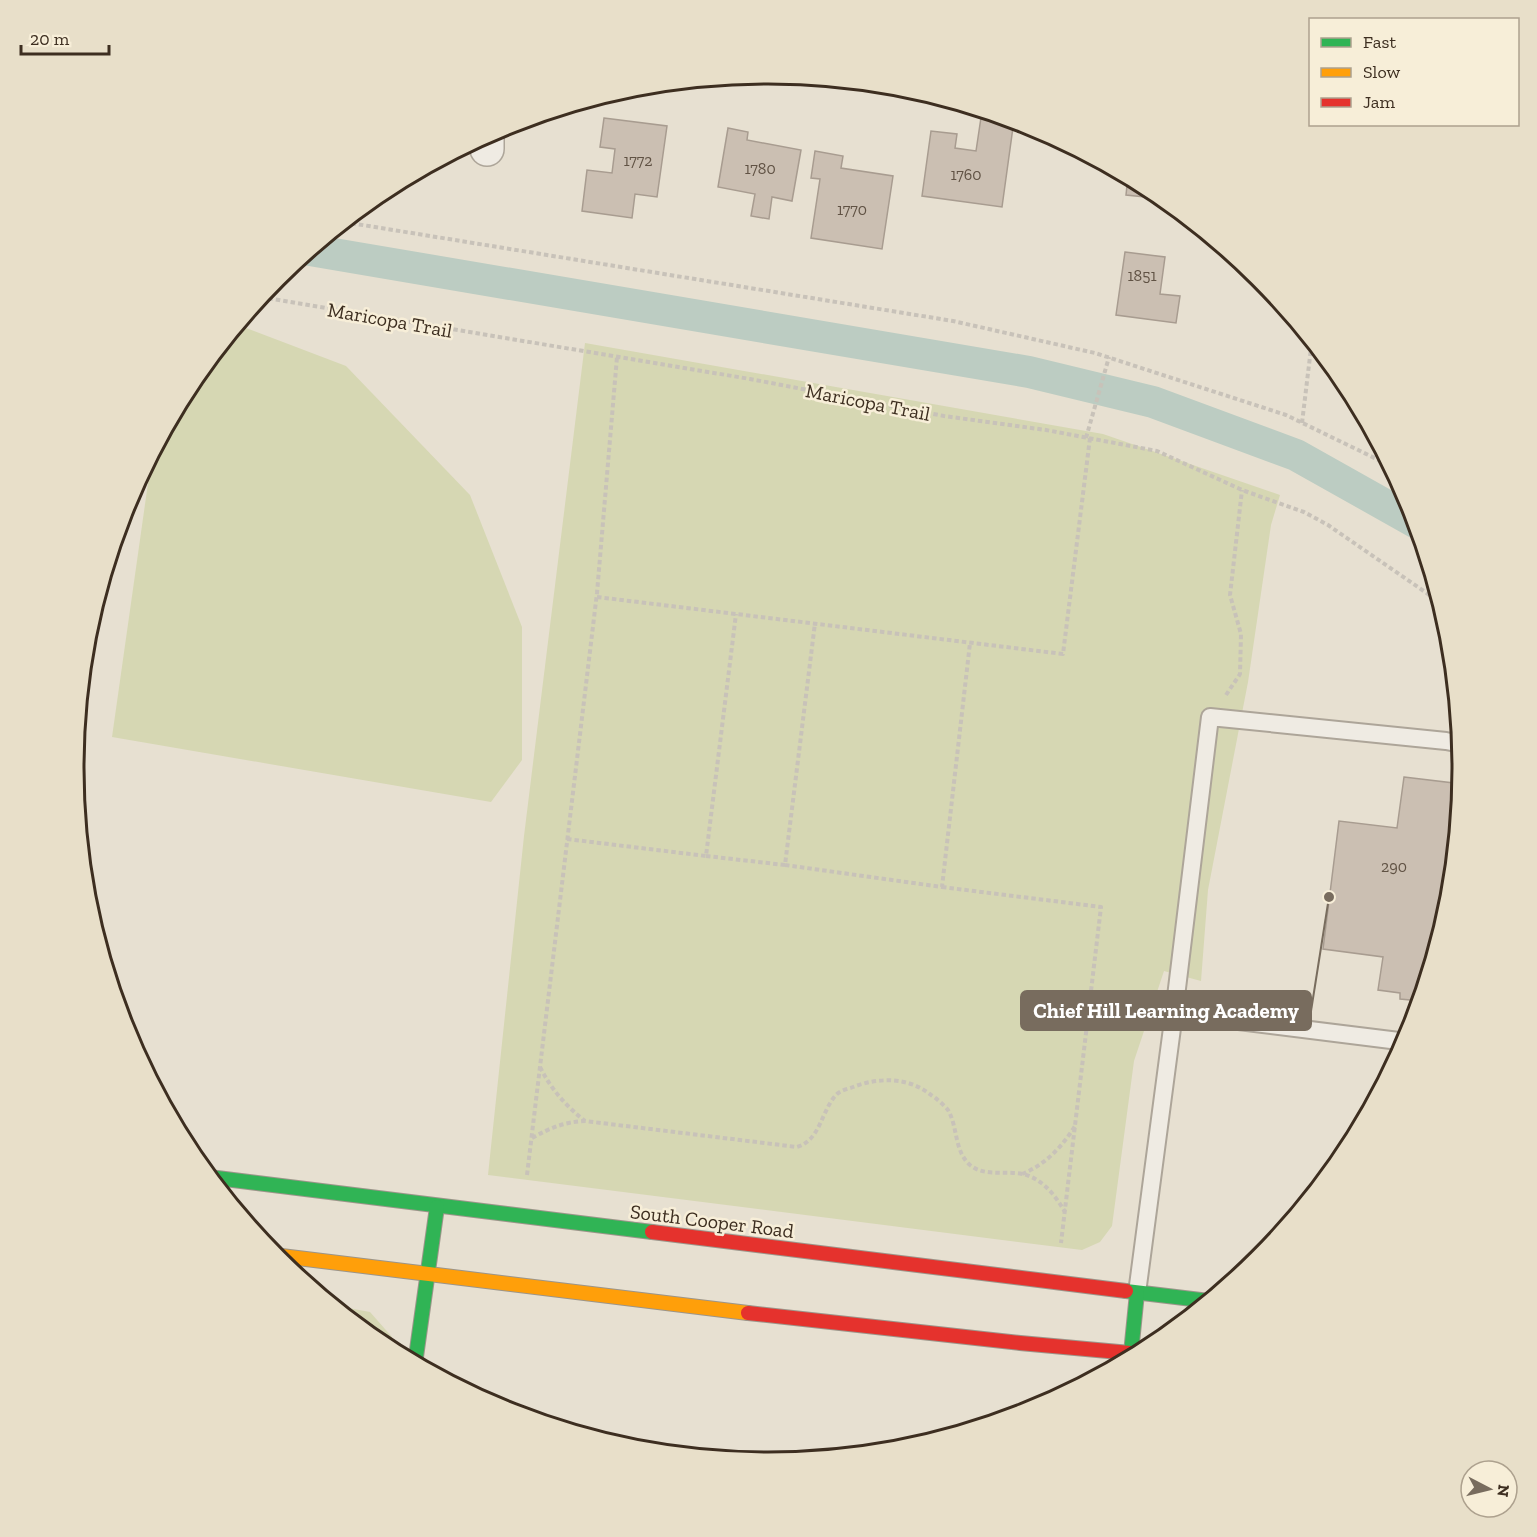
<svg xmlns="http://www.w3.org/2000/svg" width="1537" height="1537" viewBox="0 0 1537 1537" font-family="'Zilla Slab',serif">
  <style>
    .green { fill: #d6d7b3 }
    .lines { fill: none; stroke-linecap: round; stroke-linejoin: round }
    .stream { stroke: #bcccc2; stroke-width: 9 }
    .canal { stroke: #bcccc2; stroke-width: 32 }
    .building { fill: #cbbfb2; stroke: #a89c90; stroke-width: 1.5 }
    .lane-casing { stroke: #ada599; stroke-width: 20 }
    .street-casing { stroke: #ada599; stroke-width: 36 }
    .fast-casing { stroke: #9c958a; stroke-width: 16 }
    .slow-casing { stroke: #9c958a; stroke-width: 16 }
    .jam-casing { stroke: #9c958a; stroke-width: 16 }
    .path { stroke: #c8c2b9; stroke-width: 4; stroke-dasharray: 4.5 3; stroke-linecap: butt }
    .lane { stroke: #efebe3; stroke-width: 16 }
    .street { stroke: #efebe3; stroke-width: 33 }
    .fast { stroke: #30b455; stroke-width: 14 }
    .slow { stroke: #ff9f0a; stroke-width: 14 }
    .jam { stroke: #e5322d; stroke-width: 14 }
    .labels { text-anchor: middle; stroke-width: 5; stroke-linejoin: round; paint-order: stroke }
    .number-label { font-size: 16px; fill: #605244 }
    .street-label { font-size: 20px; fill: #3d2e20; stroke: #f7eed8 }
    .rim { fill: none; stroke: #3d2e20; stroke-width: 3 }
    .leader { fill: none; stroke: #786c5e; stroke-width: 2 }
    .callout-dot { fill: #786c5e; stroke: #f7eed8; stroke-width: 2 }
    .callout { fill: #786c5e; stroke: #786c5e; stroke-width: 2 }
    .callout-label { font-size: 21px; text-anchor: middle; font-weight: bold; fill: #fff }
  </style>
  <rect width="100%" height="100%" fill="#e7e0d1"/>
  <g class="green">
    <polygon points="238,325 346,366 470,495 522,627 522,760 491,802 112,737 152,455 191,382"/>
    <polygon points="585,343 1103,434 1280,495 1271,525 1248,682 1208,890 1201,981 1164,971 1134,1061 1112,1226 1100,1242 1082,1250 488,1175 524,836"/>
    <polygon points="332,1305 370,1312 392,1337 391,1351 382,1346"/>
  </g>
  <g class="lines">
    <polyline class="stream" points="157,1092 157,1091"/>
    <polyline class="canal" points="310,250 1029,372 1153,402 1296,455 1417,523"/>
  </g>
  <g class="building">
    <polygon points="982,111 1014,120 1002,207 922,196 931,131 957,134 955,148 976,151"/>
    <polygon points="604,118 667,126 657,197 635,194 632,218 582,211 587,170 612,173 615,149 600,147"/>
    <polygon points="728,128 748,132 747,140 801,150 792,201 772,197 769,219 751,216 755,194 718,187"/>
    <polygon points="815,151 843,156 841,168 893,176 882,249 811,238 820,179 811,178"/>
    <polygon points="1128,176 1155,191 1165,199 1126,195"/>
    <polygon points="1125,252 1165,257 1160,294 1180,296 1176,323 1116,315"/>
    <polygon points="1404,777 1462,784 1450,904 1421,1001 1400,999 1400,993 1378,990 1383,957 1323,949 1339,821 1397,828"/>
  </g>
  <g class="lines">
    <defs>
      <g id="lane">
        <polyline points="1174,1013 1407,1042"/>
        <polyline points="1137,1293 1174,1013 1210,717 1446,741 1461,744"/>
      </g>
      <polyline id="street" points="487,135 487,149"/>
      <g id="fast">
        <polyline points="209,1177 652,1232"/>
        <polyline points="1126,1291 1209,1301"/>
        <polyline points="1131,1353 1137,1293"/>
        <polyline points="415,1364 437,1207"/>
      </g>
      <polyline id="slow" points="273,1255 748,1313"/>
      <g id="jam">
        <polyline points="652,1232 1126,1291"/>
        <polyline points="748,1313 1020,1343 1141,1354"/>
      </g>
    </defs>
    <use href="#lane" class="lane-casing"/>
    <use href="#street" class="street-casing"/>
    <use href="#fast" class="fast-casing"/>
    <use href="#slow" class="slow-casing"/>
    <use href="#jam" class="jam-casing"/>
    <g class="path">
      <polyline points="344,222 953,321 1095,353 1286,415 1391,466"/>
      <polyline points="261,297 750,379 944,416 1046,430 1157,451 1242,490 1304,512 1328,525 1441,603"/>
      <polyline points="1302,423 1312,340"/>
      <polyline points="1086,438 1109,357"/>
      <polyline points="597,597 1063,654 1090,438"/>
      <polyline points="1226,695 1240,674 1241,634 1230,595 1242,490"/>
      <polyline points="567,839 706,856 736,614"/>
      <polyline points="706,856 785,865 815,623"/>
      <polyline points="785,865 942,887 970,643"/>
      <polyline points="942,887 1101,907 1061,1243"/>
      <path d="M540,1067C551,1089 565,1105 585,1121"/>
      <path d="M532,1138C550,1128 564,1122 585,1121L797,1147C821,1140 821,1110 837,1094C841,1090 848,1089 853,1087C879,1077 909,1077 931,1095C936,1098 944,1105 948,1110C958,1127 954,1151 970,1165C982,1175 998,1172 1013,1173C1038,1173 1054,1193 1065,1212"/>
      <path d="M1022,1174C1045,1165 1062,1147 1075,1126"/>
      <polyline points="527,1175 597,593 617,357"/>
    </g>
    <use href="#lane" class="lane"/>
    <use href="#street" class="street"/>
    <use href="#fast" class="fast"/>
    <use href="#slow" class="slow"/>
    <use href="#jam" class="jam"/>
  </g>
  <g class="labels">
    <g class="number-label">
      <text x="638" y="166">1772</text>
      <text x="760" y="174">1780</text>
      <text x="966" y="180">1760</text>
      <text x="852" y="215">1770</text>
      <text x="1142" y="281">1851</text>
      <text x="1394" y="872">290</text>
    </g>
    <g class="street-label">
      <text transform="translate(390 320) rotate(10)" y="7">Maricopa Trail</text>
      <text transform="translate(868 402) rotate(11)" y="7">Maricopa Trail</text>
      <text transform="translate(712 1221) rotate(7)" y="7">South Cooper Road</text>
    </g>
  </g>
  <path d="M0 0H1537V1537H0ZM84 768a684 684 0 1 1 1368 0a684 684 0 1 1-1368 0Z" fill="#e8dfc9" fill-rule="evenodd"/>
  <path class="rim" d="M84 768a684 684 0 1 1 1368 0a684 684 0 1 1-1368 0Z"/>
  <path class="leader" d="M1329 897L1311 1011"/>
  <circle class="callout-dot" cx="1329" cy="897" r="6"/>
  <rect class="callout" x="1021" y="991" width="290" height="39" rx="6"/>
  <g class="callout-label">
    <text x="1166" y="1018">Chief Hill Learning Academy</text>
  </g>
  <rect x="1309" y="18" width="210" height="108" fill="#f7eed8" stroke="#ada18e" stroke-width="1.5"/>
  <rect x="1321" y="38" width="30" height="9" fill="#30b455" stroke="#ada18e" stroke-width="1.5"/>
  <text x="1363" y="48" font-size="18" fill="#3d2e20">Fast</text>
  <rect x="1321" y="68" width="30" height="9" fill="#ff9f0a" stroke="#ada18e" stroke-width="1.5"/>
  <text x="1363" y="78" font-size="18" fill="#3d2e20">Slow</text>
  <rect x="1321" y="98" width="30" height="9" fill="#e5322d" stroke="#ada18e" stroke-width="1.5"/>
  <text x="1363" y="108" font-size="18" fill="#3d2e20">Jam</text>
  <g transform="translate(1489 1489) rotate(97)"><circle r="28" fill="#f7eed8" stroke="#ada18e" stroke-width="1.5"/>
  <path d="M0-4.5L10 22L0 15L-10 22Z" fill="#786c5e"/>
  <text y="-9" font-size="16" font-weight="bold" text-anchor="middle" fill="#3d2e20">N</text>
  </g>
  <path d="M21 45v9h88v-9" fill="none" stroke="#3d2e20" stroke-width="3"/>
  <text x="30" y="45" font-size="18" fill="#3d2e20" stroke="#f7eed8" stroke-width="4.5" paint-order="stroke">20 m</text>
</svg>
